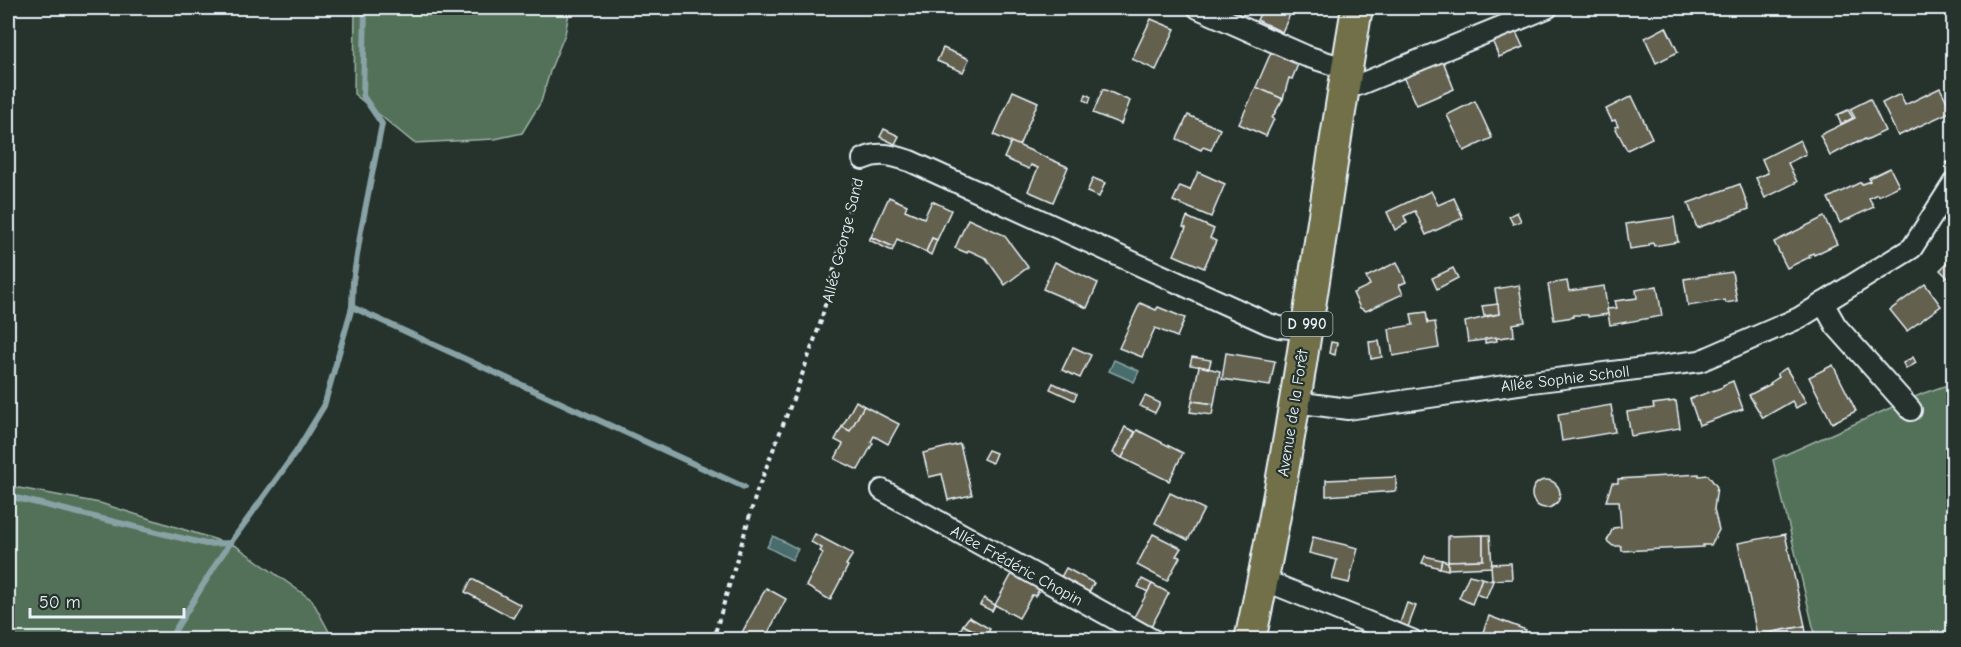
<svg xmlns="http://www.w3.org/2000/svg" width="1961" height="647" viewBox="0 0 1961 647" font-family="'Comic Neue',sans-serif">
  <style>
    .green { fill: #537159; stroke: #9eb1a8; stroke-width: 1.5 }
    .water { fill: #486d6d; stroke: #88a2a5; stroke-width: 1.5 }
    .lines { fill: none; stroke-linecap: round; stroke-linejoin: round }
    .stream { stroke: #88a2a5; stroke-width: 6 }
    .building { fill: #64604d; stroke: #e8f1f8; stroke-width: 1.5 }
    .minor-casing { stroke: #e8f1f8; stroke-width: 24 }
    .primary-casing { stroke: #e8f1f8; stroke-width: 34 }
    .path { stroke: #e8f1f8; stroke-width: 4; stroke-dasharray: 4.5 4.5; stroke-linecap: butt }
    .minor { stroke: #26332d; stroke-width: 20 }
    .primary { stroke: #71704a; stroke-width: 30 }
    .labels { text-anchor: middle; stroke-width: 4.5; stroke-linejoin: round; paint-order: stroke }
    .shield { fill: #26332d; stroke: #aeb8bb; stroke-width: 1.5 }
    .shield-label { font-size: 15px; font-weight: bold; fill: #e8f1f8 }
    .street-label { font-size: 16px; fill: #e8f1f8; stroke: #26332d }
  </style>
  <rect width="100%" height="100%" fill="#26332d"/>
  <filter id="ink" filterUnits="userSpaceOnUse"><feTurbulence type="fractalNoise" baseFrequency=".0167" numOctaves="2"/><feDisplacementMap in="SourceGraphic" scale="12" xChannelSelector="R" yChannelSelector="G"/><feConvolveMatrix kernelMatrix="1 2 1 2 8 2 1 2 1" color-interpolation-filters="sRGB"/></filter>
  <g filter="url(#ink)">
    <g class="green">
      <polygon points="355,8 570,8 565,34 551,68 541,102 522,133 495,139 414,143 354,94"/>
      <polygon points="1953,383 1953,639 1816,639 1773,460 1924,393"/>
      <polygon points="8,486 100,503 236,546 312,600 333,639 8,639"/>
    </g>
    <g class="water">
      <polygon points="1114,360 1139,371 1134,382 1109,371"/>
      <polygon points="773,536 798,549 792,560 767,547"/>
    </g>
    <g class="lines">
      <g class="stream">
        <polyline points="352,307 353,281 361,230 382,124 363,96 365,8"/>
        <polyline points="8,496 206,544 231,543"/>
        <polyline points="169,640 221,556 296,452 324,406 352,307 744,487"/>
      </g>
    </g>
    <g class="building">
      <polygon points="1252,8 1293,8 1282,32 1257,20 1261,12"/>
      <polygon points="1151,19 1175,29 1156,70 1132,59"/>
      <polygon points="1666,27 1678,52 1656,63 1645,38"/>
      <polygon points="1515,30 1523,47 1499,57 1492,40"/>
      <polygon points="943,48 969,59 963,72 937,61"/>
      <polygon points="1272,50 1299,62 1292,79 1289,78 1283,99 1256,87"/>
      <polygon points="1443,61 1454,89 1417,105 1404,77"/>
      <polygon points="1256,87 1283,99 1272,118 1274,119 1266,136 1239,124"/>
      <polygon points="1940,88 1952,111 1898,136 1882,103 1900,94 1905,105"/>
      <polygon points="1103,89 1130,101 1121,124 1093,113"/>
      <polygon points="1013,91 1038,102 1019,146 994,135"/>
      <polygon points="1086,94 1091,97 1089,103 1084,100"/>
      <polygon points="1632,96 1652,138 1627,150 1615,127 1618,126 1615,120 1612,121 1606,109"/>
      <polygon points="1870,99 1885,131 1866,140 1865,139 1858,143 1858,141 1830,156 1820,135 1855,118 1850,109"/>
      <polygon points="1475,101 1492,138 1464,151 1447,115"/>
      <polygon points="1848,110 1853,118 1841,124 1837,115"/>
      <polygon points="1188,115 1220,129 1211,150 1203,147 1201,150 1177,139"/>
      <polygon points="884,129 899,136 895,144 880,137"/>
      <polygon points="1800,140 1806,154 1788,163 1797,182 1765,198 1756,178 1768,173 1762,159"/>
      <polygon points="1011,142 1068,167 1053,202 1028,191 1038,168 1031,165 1029,169 1004,158"/>
      <polygon points="1890,168 1899,186 1878,196 1877,194 1869,198 1874,207 1840,223 1828,198 1861,182 1862,184 1870,181 1869,178"/>
      <polygon points="1198,172 1225,184 1211,217 1173,201 1180,186 1190,190"/>
      <polygon points="1093,178 1105,183 1099,197 1087,192"/>
      <polygon points="1740,184 1749,209 1697,228 1688,203"/>
      <polygon points="1431,191 1438,205 1454,198 1463,218 1426,235 1415,211 1404,216 1407,223 1395,230 1387,212"/>
      <polygon points="889,197 907,205 905,210 924,218 932,201 951,210 937,240 932,238 926,252 897,239 894,247 871,237"/>
      <polygon points="1517,212 1521,221 1513,224 1509,216"/>
      <polygon points="1187,217 1214,229 1210,238 1216,241 1204,268 1174,255 1186,228 1183,227"/>
      <polygon points="1674,217 1678,242 1654,246 1653,243 1649,244 1649,246 1630,249 1626,224"/>
      <polygon points="1824,217 1837,244 1814,255 1813,253 1809,255 1810,257 1787,268 1774,242"/>
      <polygon points="968,219 1004,235 1028,267 1005,285 986,258 968,250 967,253 955,248"/>
      <polygon points="871,237 894,247 892,251 869,240"/>
      <polygon points="932,238 937,240 931,255 926,252"/>
      <polygon points="1952,258 1954,258 1954,279 1950,276 1948,278 1940,270"/>
      <polygon points="1055,262 1098,283 1087,308 1043,289"/>
      <polygon points="1397,262 1406,282 1399,285 1403,294 1366,311 1360,308 1353,293 1370,285 1366,277"/>
      <polygon points="1453,268 1458,278 1437,289 1432,278"/>
      <polygon points="1732,272 1737,301 1726,303 1725,300 1688,306 1684,279"/>
      <polygon points="1567,281 1569,291 1604,286 1608,314 1588,317 1588,315 1573,315 1573,317 1554,320 1548,284"/>
      <polygon points="1925,284 1941,306 1907,331 1890,310"/>
      <polygon points="1519,285 1525,322 1513,324 1514,336 1468,342 1465,322 1499,314 1495,289"/>
      <polygon points="1657,286 1662,316 1610,325 1607,309 1617,308 1615,301 1637,298 1636,290"/>
      <polygon points="1140,303 1156,310 1158,307 1185,318 1177,337 1155,328 1142,357 1119,348"/>
      <polygon points="1498,304 1499,314 1484,316 1482,306"/>
      <polygon points="1426,312 1428,323 1435,322 1439,348 1393,356 1389,329 1413,325 1411,314"/>
      <polygon points="1496,337 1497,341 1485,343 1485,339"/>
      <polygon points="1379,341 1382,357 1371,359 1369,342"/>
      <polygon points="1331,342 1337,343 1335,355 1329,353"/>
      <polygon points="1073,347 1091,355 1080,378 1062,370"/>
      <polygon points="1226,353 1275,361 1270,386 1222,379"/>
      <polygon points="1192,357 1211,360 1209,368 1190,365"/>
      <polygon points="1913,357 1916,363 1906,369 1903,363"/>
      <polygon points="1833,365 1856,411 1832,423 1809,377"/>
      <polygon points="1199,366 1220,371 1214,404 1192,401"/>
      <polygon points="1786,368 1806,402 1796,408 1792,401 1763,418 1749,395 1771,384 1770,383 1779,377 1777,374"/>
      <polygon points="1733,381 1743,409 1699,425 1690,399 1723,387 1723,385"/>
      <polygon points="1053,383 1077,394 1074,400 1050,389"/>
      <polygon points="1145,396 1160,403 1155,413 1140,406"/>
      <polygon points="856,401 864,406 850,431 842,427"/>
      <polygon points="1192,401 1214,404 1212,415 1190,412"/>
      <polygon points="1676,401 1680,428 1631,436 1627,412 1654,408 1653,404"/>
      <polygon points="1611,405 1615,432 1562,441 1558,414"/>
      <polygon points="864,406 899,424 888,444 874,436 871,442 873,443 858,470 835,459 843,444 835,440 842,427 850,431"/>
      <polygon points="1125,427 1135,432 1122,458 1113,453"/>
      <polygon points="1137,430 1183,453 1169,481 1122,458"/>
      <polygon points="960,444 972,495 948,500 942,474 929,477 923,453"/>
      <polygon points="988,450 996,453 992,463 983,459"/>
      <polygon points="1699,474 1699,476 1708,475 1717,487 1714,509 1719,530 1711,545 1703,545 1703,547 1622,551 1621,546 1613,546 1607,541 1613,528 1621,527 1619,501 1606,501 1612,483 1618,483 1618,479"/>
      <polygon points="1396,477 1396,491 1326,496 1326,480"/>
      <circle cx="1546" cy="494" r="14"/>
      <polygon points="1170,493 1204,509 1188,540 1155,523"/>
      <polygon points="815,534 853,554 846,565 848,566 830,600 806,586 823,553 820,551 822,548 811,542"/>
      <polygon points="1153,534 1181,548 1176,556 1180,557 1167,581 1137,565"/>
      <polygon points="1785,534 1805,626 1757,635 1738,543"/>
      <polygon points="1483,535 1483,560 1448,561 1448,536"/>
      <polygon points="1483,535 1490,535 1492,567 1448,569 1448,561 1483,560"/>
      <polygon points="1313,537 1358,548 1349,583 1332,579 1337,560 1309,553"/>
      <polygon points="1425,556 1442,560 1440,568 1422,563"/>
      <polygon points="1442,560 1448,562 1448,570 1440,568"/>
      <polygon points="1511,563 1512,579 1492,580 1491,564"/>
      <polygon points="1066,568 1094,583 1088,594 1060,579"/>
      <polygon points="1013,572 1041,587 1035,596 1032,595 1019,618 995,605"/>
      <polygon points="1469,575 1482,578 1472,604 1459,598"/>
      <polygon points="1482,578 1493,581 1486,598 1476,594"/>
      <polygon points="472,579 521,605 513,618 465,592"/>
      <polygon points="1142,579 1152,584 1148,592 1138,587"/>
      <polygon points="1152,584 1169,593 1151,627 1134,617"/>
      <polygon points="766,588 786,599 769,631 780,640 738,640"/>
      <polygon points="984,598 995,605 992,611 980,605"/>
      <polygon points="1407,603 1416,606 1408,627 1400,623"/>
      <polygon points="1489,616 1526,630 1523,640 1480,640"/>
      <polygon points="969,617 990,629 986,637 963,625"/>
      <polygon points="963,625 986,637 990,640 955,640"/>
      <polygon points="1805,626 1807,640 1771,640 1773,632"/>
    </g>
    <g class="lines">
      <defs>
        <g id="minor">
          <polyline points="1198,8 1306,56 1347,69"/>
          <polyline points="1344,82 1358,85 1547,8"/>
          <path d="M863,159C880,151 894,156 910,161L1269,324L1279,327L1306,329"/>
          <polyline points="1823,303 1836,326 1911,410"/>
          <polyline points="1295,402 1348,409 1532,382 1700,361 1799,318 1912,248 1954,182"/>
          <polyline points="882,490 1153,640"/>
          <polyline points="1264,580 1412,640"/>
        </g>
        <path id="primary" d="M1250,640C1296,431 1321,218 1357,8"/>
      </defs>
      <use href="#minor" class="minor-casing"/>
      <use href="#primary" class="primary-casing"/>
      <g class="path">
        <polyline points="1946,165 1954,154"/>
        <polyline points="713,640 757,491 797,389 821,321 857,177"/>
      </g>
      <use href="#minor" class="minor"/>
      <use href="#primary" class="primary"/>
    </g>
  </g>
  <g class="labels">
    <rect class="shield" x="1281.5" y="312" width="51" height="24" rx="4.5"/>
    <g class="shield-label">
      <text x="1307" y="329">D 990</text>
    </g>
    <g class="street-label">
      <text transform="translate(842 240) rotate(-76)" y="6">Allée George Sand</text>
      <text transform="translate(1565 378) rotate(-7)" y="6">Allée Sophie Scholl</text>
      <text transform="translate(1292 413) rotate(-81)" y="6">Avenue de la Forêt</text>
      <text transform="translate(1017 565) rotate(29)" y="6">Allée Frédéric Chopin</text>
    </g>
  </g>
  <rect width="1961" height="647" fill="none" stroke="#26332d" stroke-width="30"/>
  <rect x="15" y="15" width="1931" height="617" fill="none" stroke="#e8f1f8" stroke-width="2" filter="url(#ink)"/>
  <path d="M30 608v9h154v-9" fill="none" stroke="#e8f1f8" stroke-width="3"/>
  <text x="39" y="608" font-size="18" fill="#e8f1f8" stroke="#26332d" stroke-width="4.5" paint-order="stroke">50 m</text>
</svg>
